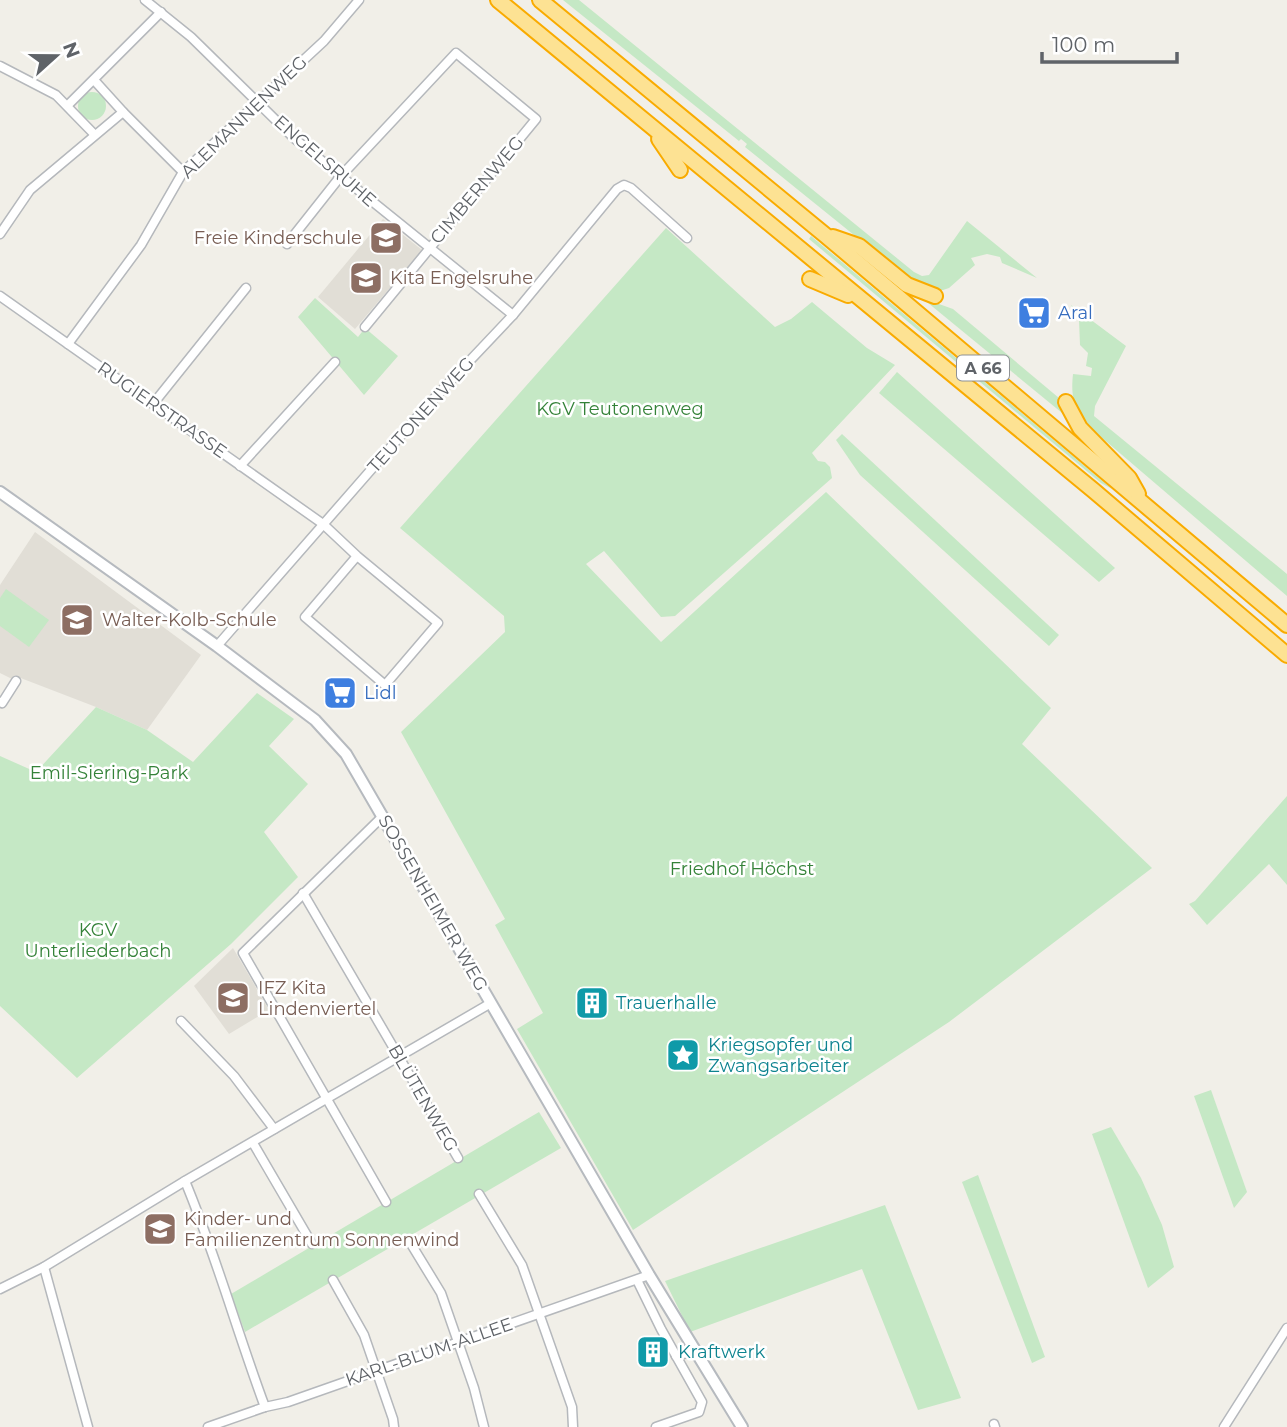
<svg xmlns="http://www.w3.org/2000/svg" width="1287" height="1427" viewBox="0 0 1287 1427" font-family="Montserrat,sans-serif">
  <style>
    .education { fill: #e1ded6 }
    .green { fill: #c5e8c5 }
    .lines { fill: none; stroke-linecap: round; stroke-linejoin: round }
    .street-casing { stroke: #b5b8bc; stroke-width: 11 }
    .secondary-casing { stroke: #b6babf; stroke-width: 14 }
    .highway-casing { stroke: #f9ab00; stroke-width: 18 }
    .street { stroke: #fff; stroke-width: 8 }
    .secondary { stroke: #fff; stroke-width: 10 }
    .highway { stroke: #fde293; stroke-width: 14 }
    .labels { text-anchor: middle; stroke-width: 5; stroke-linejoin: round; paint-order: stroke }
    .shield { fill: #fff; stroke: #8f9295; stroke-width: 2 }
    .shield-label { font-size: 16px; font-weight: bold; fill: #5f6368 }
    .street-label { font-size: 18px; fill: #5f6368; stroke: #fff }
    .education-label { font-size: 18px; fill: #785e54; stroke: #fff; text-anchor: start }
    .shop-label { font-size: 18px; fill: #366cbe; stroke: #fff; text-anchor: start }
    .park-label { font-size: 18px; fill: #348238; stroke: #fff }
    .culture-label { font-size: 18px; fill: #0d838f; stroke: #fff; text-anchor: start }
  </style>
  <rect width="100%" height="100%" fill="#f1efe8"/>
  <g class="education">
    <polygon points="383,219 422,250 355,329 318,297"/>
    <polygon points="35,532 201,655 147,730 96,707 18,677 14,680 0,673 0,585"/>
    <polygon points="233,948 269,1010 229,1034 194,986"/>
  </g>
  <g class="green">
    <polygon points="563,0 579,0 914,272 922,276 929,275 967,221 1037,278 1002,263 1000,257 987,254 971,258 975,265 949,288 943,290 936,291 904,275 849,231 745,147 747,144 741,139 739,141"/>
    <circle cx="92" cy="106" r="14"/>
    <polygon points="666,228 775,327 791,319 812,302 867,348 895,365 812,453 818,461 825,462 830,467 832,478 675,616 661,617 604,551 586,564 661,642 826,492 1051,708 1022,744 1152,868 949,1022 633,1230 517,1029 543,1013 495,925 505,919 401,732 505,632 504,616 400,528"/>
    <polygon points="811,236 1112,489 1101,483 809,239"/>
    <polygon points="315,298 358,337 365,328 398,356 364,395 298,317"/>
    <polygon points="922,298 953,309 1059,398 1067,417"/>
    <path d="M1071,305L1126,346L1095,406L1094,416L1287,574V596L1094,431C1076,411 1070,402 1073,374L1091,376L1092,368L1086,366L1088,353L1080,345L1079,320Z"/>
    <polygon points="897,372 1115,568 1099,582 879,393"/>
    <polygon points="842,434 1059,635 1049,646 860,475 836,440"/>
    <polygon points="6,589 49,620 29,647 0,626 0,598"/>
    <polygon points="257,693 294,719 269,746 308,784 264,832 298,877 231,944 77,1078 0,1006 0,756 36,772 96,707 147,730 193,762"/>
    <polygon points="1287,796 1287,885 1269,864 1207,925 1189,904 1195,901"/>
    <polygon points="1211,1090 1247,1192 1234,1208 1194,1096"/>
    <polygon points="539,1112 561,1148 245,1332 231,1294"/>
    <polygon points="1111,1127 1141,1178 1162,1225 1174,1267 1148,1288 1092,1134"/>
    <polygon points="978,1175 1045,1357 1032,1363 962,1182"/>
    <polygon points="885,1205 961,1398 918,1410 862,1269 690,1332 665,1281"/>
  </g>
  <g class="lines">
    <defs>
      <g id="street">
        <polyline points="145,0 191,37 295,139 513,315"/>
        <polyline points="0,66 56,95 94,134"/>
        <polyline points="94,80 123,112 183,172"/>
        <polyline points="68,105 161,12"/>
        <polyline points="0,234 30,190 123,112"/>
        <polyline points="287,244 340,177 456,53 536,119 365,327"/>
        <polyline points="0,296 323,524 357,556 438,623 385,685 305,617 357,556"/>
        <polyline points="68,344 141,245 183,172 324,41 359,0"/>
        <polyline points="153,404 246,288"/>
        <polyline points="240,466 335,362"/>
        <polyline points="217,646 425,408 513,315 617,189 624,185 631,188 687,238"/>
        <polyline points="0,702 2,703 16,681"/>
        <polyline points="382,817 243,953 386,1202"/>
        <polyline points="303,893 458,1158"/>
        <polyline points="181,1021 234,1076 274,1129"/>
        <polyline points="253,1143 312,1244"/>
        <path d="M185,1181C216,1255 237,1332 265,1407"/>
        <polyline points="479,1194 522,1265 572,1407 573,1427"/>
        <polyline points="408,1239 441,1293 474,1388 484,1427"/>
        <polyline points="44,1267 88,1427"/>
        <polyline points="333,1280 364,1335 393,1419 394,1427"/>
        <polyline points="637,1280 661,1329 702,1402 699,1412 656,1427"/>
        <polyline points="0,1289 44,1267 185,1181 491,1003"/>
        <polyline points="676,1356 695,1351"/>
        <polyline points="994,1424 995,1427"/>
        <polyline points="208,1427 265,1407 288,1402 649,1275"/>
        <polyline points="1224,1427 1287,1328"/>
      </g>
      <polyline id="secondary" points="0,492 217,646 315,720 346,754 649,1275 742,1427"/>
      <g id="highway">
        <polyline points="498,0 1093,490 1287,655"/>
        <polyline points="540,0 825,235 1287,625"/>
        <polyline points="659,139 680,170"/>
        <polyline points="833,237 859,246 907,285 935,296"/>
        <polyline points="810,279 848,295"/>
        <polyline points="1066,402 1080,428 1129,478 1138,494"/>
      </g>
    </defs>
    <use href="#street" class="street-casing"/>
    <use href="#secondary" class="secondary-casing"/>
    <use href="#highway" class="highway-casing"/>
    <use href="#street" class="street"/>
    <use href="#secondary" class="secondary"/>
    <use href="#highway" class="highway"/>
  </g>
  <defs>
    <symbol id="school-square" viewBox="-11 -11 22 22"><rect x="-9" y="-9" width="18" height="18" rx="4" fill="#8d6e63" stroke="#fff"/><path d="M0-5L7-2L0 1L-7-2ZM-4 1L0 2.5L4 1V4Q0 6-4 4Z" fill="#fff"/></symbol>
    <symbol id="supermarket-square" viewBox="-11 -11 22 22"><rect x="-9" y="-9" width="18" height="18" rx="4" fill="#3f7fe0" stroke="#fff"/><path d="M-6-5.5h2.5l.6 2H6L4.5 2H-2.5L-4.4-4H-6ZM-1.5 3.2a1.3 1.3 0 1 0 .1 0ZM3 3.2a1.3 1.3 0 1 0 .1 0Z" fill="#fff"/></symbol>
    <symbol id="building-square" viewBox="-11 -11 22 22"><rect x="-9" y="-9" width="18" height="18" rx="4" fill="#0f9aa8" stroke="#fff"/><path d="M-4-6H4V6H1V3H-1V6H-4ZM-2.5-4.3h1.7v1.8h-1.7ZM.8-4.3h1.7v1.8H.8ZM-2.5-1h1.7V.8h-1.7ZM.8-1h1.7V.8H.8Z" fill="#fff"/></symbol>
    <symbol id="sight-square" viewBox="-11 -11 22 22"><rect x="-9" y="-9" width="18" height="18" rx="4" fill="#0f9aa8" stroke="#fff"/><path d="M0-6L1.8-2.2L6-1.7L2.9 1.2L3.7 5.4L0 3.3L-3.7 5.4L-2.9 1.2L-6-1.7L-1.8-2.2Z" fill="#fff"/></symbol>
  </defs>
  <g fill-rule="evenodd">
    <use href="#school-square" x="367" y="219" width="38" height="38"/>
    <use href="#school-square" x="347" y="259" width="38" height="38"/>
    <use href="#supermarket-square" x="1015" y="294" width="38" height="38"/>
    <use href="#school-square" x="58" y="601" width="38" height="38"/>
    <use href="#supermarket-square" x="321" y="674" width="38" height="38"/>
    <use href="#school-square" x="214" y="979" width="38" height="38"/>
    <use href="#building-square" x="573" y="984" width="38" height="38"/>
    <use href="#sight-square" x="664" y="1036" width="38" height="38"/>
    <use href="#school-square" x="141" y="1210" width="38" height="38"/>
    <use href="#building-square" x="634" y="1333" width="38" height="38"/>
  </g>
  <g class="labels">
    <rect class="shield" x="957" y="355.5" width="52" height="25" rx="5"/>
    <g class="shield-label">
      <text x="983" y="374">A 66</text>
    </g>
    <g class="street-label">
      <text transform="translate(244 117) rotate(-44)" y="6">ALEMANNENWEG</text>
      <text transform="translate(325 161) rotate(41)" y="6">ENGELSRUHE</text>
      <text transform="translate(477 190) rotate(-50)" y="6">CIMBERNWEG</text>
      <text transform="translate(162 410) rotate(35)" y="6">RUGIERSTRASSE</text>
      <text transform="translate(421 415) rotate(-48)" y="6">TEUTONENWEG</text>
      <text transform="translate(433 903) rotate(60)" y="6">SOSSENHEIMER WEG</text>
      <text transform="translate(423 1098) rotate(60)" y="6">BLÜTENWEG</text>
      <text transform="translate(429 1352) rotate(-19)" y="6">KARL-BLUM-ALLEE</text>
    </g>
    <g class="education-label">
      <text x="362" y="244" text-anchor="end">Freie Kinderschule</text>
      <text x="390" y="284">Kita Engelsruhe</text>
      <text x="102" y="626">Walter-Kolb-Schule</text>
      <text x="258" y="994">IFZ Kita<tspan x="258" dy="21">Lindenviertel</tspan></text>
      <text x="184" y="1225">Kinder- und<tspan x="184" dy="21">Familienzentrum Sonnenwind</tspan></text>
    </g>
    <g class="shop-label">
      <text x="1058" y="319">Aral</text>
      <text x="364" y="699">Lidl</text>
    </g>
    <g class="park-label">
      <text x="620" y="415">KGV Teutonenweg</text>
      <text x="109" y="779">Emil-Siering-Park</text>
      <text x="742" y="875">Friedhof Höchst</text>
      <text x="98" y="936">KGV<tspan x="98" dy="21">Unterliederbach</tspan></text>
    </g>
    <g class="culture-label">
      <text x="616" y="1009">Trauerhalle</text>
      <text x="708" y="1051">Kriegsopfer und<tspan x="708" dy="21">Zwangsarbeiter</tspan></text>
      <text x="678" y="1358">Kraftwerk</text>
    </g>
  </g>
  <g transform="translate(56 56) rotate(69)" stroke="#ffffff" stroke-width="5" paint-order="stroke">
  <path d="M0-5L12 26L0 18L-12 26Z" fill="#5f6368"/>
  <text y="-10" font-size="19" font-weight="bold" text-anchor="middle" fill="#5f6368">N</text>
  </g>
  <path d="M1042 52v10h135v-10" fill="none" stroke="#5f6368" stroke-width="3.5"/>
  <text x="1052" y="52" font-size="21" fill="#5f6368" stroke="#ffffff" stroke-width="5" paint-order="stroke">100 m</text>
</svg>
